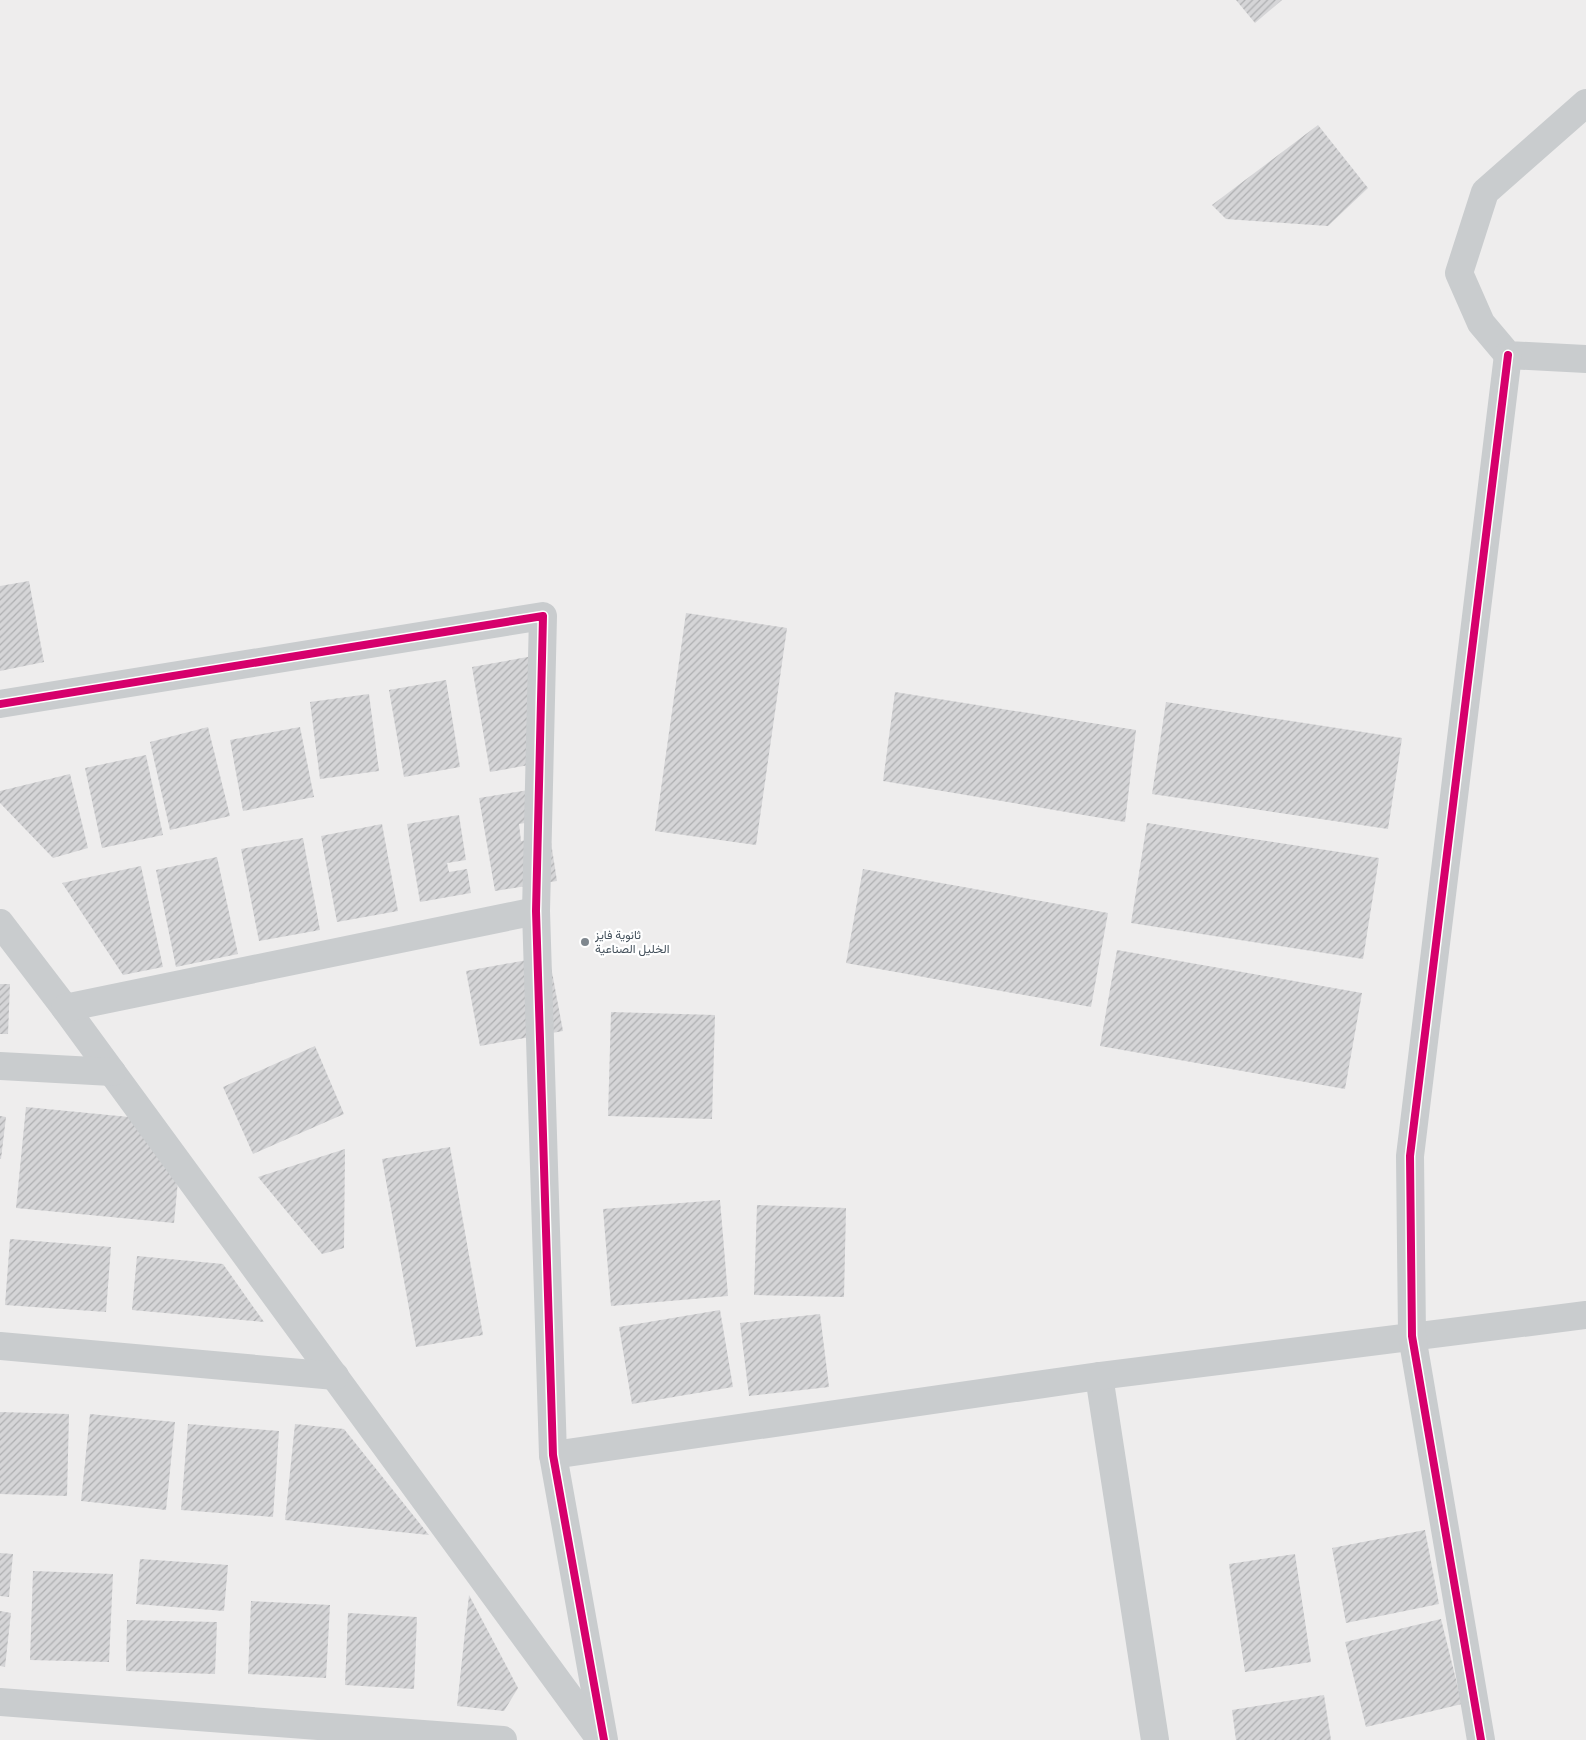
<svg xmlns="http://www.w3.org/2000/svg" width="1586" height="1740" viewBox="0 0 1586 1740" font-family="'Fira Sans Condensed',Vazirmatn,sans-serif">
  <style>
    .building { fill: url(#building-hatch) }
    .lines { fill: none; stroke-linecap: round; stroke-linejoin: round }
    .minor { stroke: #c9ccce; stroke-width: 28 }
    .cycleway-casing { stroke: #fff; stroke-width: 11 }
    .cycleway { stroke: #d6006c; stroke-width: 8 }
    .poi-dot { fill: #7f878e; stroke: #fff; stroke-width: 2 }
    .labels { text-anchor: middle; stroke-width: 4.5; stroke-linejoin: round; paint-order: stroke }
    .poi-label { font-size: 12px; fill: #43505b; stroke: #fff; text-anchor: start }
  </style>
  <defs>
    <pattern id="building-hatch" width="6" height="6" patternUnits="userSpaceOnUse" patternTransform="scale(1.25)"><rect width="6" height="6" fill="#d5d5d7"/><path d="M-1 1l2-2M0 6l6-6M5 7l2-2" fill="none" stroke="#aeafb1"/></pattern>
  </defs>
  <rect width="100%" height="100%" fill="#eeeded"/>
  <g class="building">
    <polygon points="1236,0 1282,0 1255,23"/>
    <polygon points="1318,125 1368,188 1328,226 1226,219 1212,205"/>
    <polygon points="29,581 44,662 0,671 0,586"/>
    <polygon points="686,613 787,628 756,845 655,831"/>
    <polygon points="533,656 551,761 490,772 472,667"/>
    <polygon points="446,680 460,767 404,777 389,690"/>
    <polygon points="895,692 1136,730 1125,822 883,781"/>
    <polygon points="369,694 379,771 320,779 310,702"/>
    <polygon points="1166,702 1402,738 1388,829 1152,794"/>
    <polygon points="208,727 230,816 170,830 150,742"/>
    <polygon points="300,727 314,797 243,811 230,740"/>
    <polygon points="146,755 163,835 102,848 85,768"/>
    <polygon points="70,774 88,848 53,858 0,803 0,791"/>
    <polygon points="529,790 549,819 519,824 521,841 550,836 557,881 495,891 479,798"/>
    <polygon points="459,815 466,860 447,863 449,872 467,869 471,893 420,902 407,824"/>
    <polygon points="1147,823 1379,858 1363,959 1131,923"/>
    <polygon points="382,824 398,911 337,922 321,836"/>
    <polygon points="303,838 320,930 259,941 241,849"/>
    <polygon points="217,857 238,954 176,967 156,870"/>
    <polygon points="141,866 163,967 123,975 62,883"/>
    <polygon points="863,869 1108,913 1091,1007 846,963"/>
    <polygon points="1117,950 1362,993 1345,1089 1100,1046"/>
    <polygon points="549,956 563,1031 480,1046 466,971"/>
    <polygon points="0,984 10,984 8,1034 0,1034"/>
    <polygon points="611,1012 715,1015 712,1119 608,1116"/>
    <polygon points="315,1046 344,1114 253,1154 223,1087"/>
    <polygon points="26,1107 160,1120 181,1149 174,1223 16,1208"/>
    <polygon points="0,1116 6,1117 1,1159 0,1159"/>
    <polygon points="450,1147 483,1335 416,1347 382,1159"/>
    <polygon points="345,1149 344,1248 322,1254 258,1177"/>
    <polygon points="720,1200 728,1296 611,1306 603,1209"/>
    <polygon points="757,1205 846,1208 844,1297 754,1295"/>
    <polygon points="10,1239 111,1247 106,1312 5,1305"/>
    <polygon points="137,1256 223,1264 264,1322 132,1310"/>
    <polygon points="720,1310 733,1387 632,1404 619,1327"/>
    <polygon points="820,1314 829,1387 749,1396 740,1323"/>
    <polygon points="0,1412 69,1414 67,1496 0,1494"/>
    <polygon points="90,1414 175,1422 166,1510 81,1501"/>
    <polygon points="188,1424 279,1431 273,1517 181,1510"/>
    <polygon points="295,1424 344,1429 429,1535 285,1520"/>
    <polygon points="1425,1530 1439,1604 1346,1623 1332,1548"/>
    <polygon points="0,1553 13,1554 9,1597 0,1596"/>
    <polygon points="1295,1554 1311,1662 1245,1672 1229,1564"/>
    <polygon points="140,1559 228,1565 224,1611 136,1604"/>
    <polygon points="33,1571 113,1574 109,1662 30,1660"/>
    <polygon points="469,1595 518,1688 504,1711 457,1706"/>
    <polygon points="251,1601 330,1605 326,1678 248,1674"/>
    <polygon points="0,1611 11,1613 5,1667 0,1666"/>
    <polygon points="348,1613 417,1617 414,1689 345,1685"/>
    <polygon points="1441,1619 1462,1704 1366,1727 1345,1642"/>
    <polygon points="127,1620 217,1622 215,1674 126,1671"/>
    <polygon points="1324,1695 1331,1740 1236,1740 1232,1710"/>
  </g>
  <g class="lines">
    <g class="minor">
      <polyline points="1586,103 1485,192 1459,273 1481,323 1508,355 1586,359"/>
      <polyline points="0,704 543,616 536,911 553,1455 604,1740"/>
      <polyline points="0,923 65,1008 600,1739"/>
      <polyline points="65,1008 536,911"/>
      <polyline points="0,1066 112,1072"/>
      <polyline points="0,1346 335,1376"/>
      <polyline points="1099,1376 1155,1740"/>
      <polyline points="553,1455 1099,1376 1586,1315"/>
      <polyline points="0,1702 503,1740"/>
      <polyline points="1481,1740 1412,1336 1410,1156 1508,355"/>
    </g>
    <defs>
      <g id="cycleway">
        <polyline points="0,704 543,616 536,911 553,1455 604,1740"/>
        <polyline points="1481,1740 1412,1336 1410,1156 1508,355"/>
      </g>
    </defs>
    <use href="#cycleway" class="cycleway-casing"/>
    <use href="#cycleway" class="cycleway"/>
  </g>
  <circle class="poi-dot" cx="585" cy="942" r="5"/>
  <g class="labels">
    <g class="poi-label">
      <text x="595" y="939">ثانوية فايز<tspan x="595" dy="14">الخليل الصناعية</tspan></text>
    </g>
  </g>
</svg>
